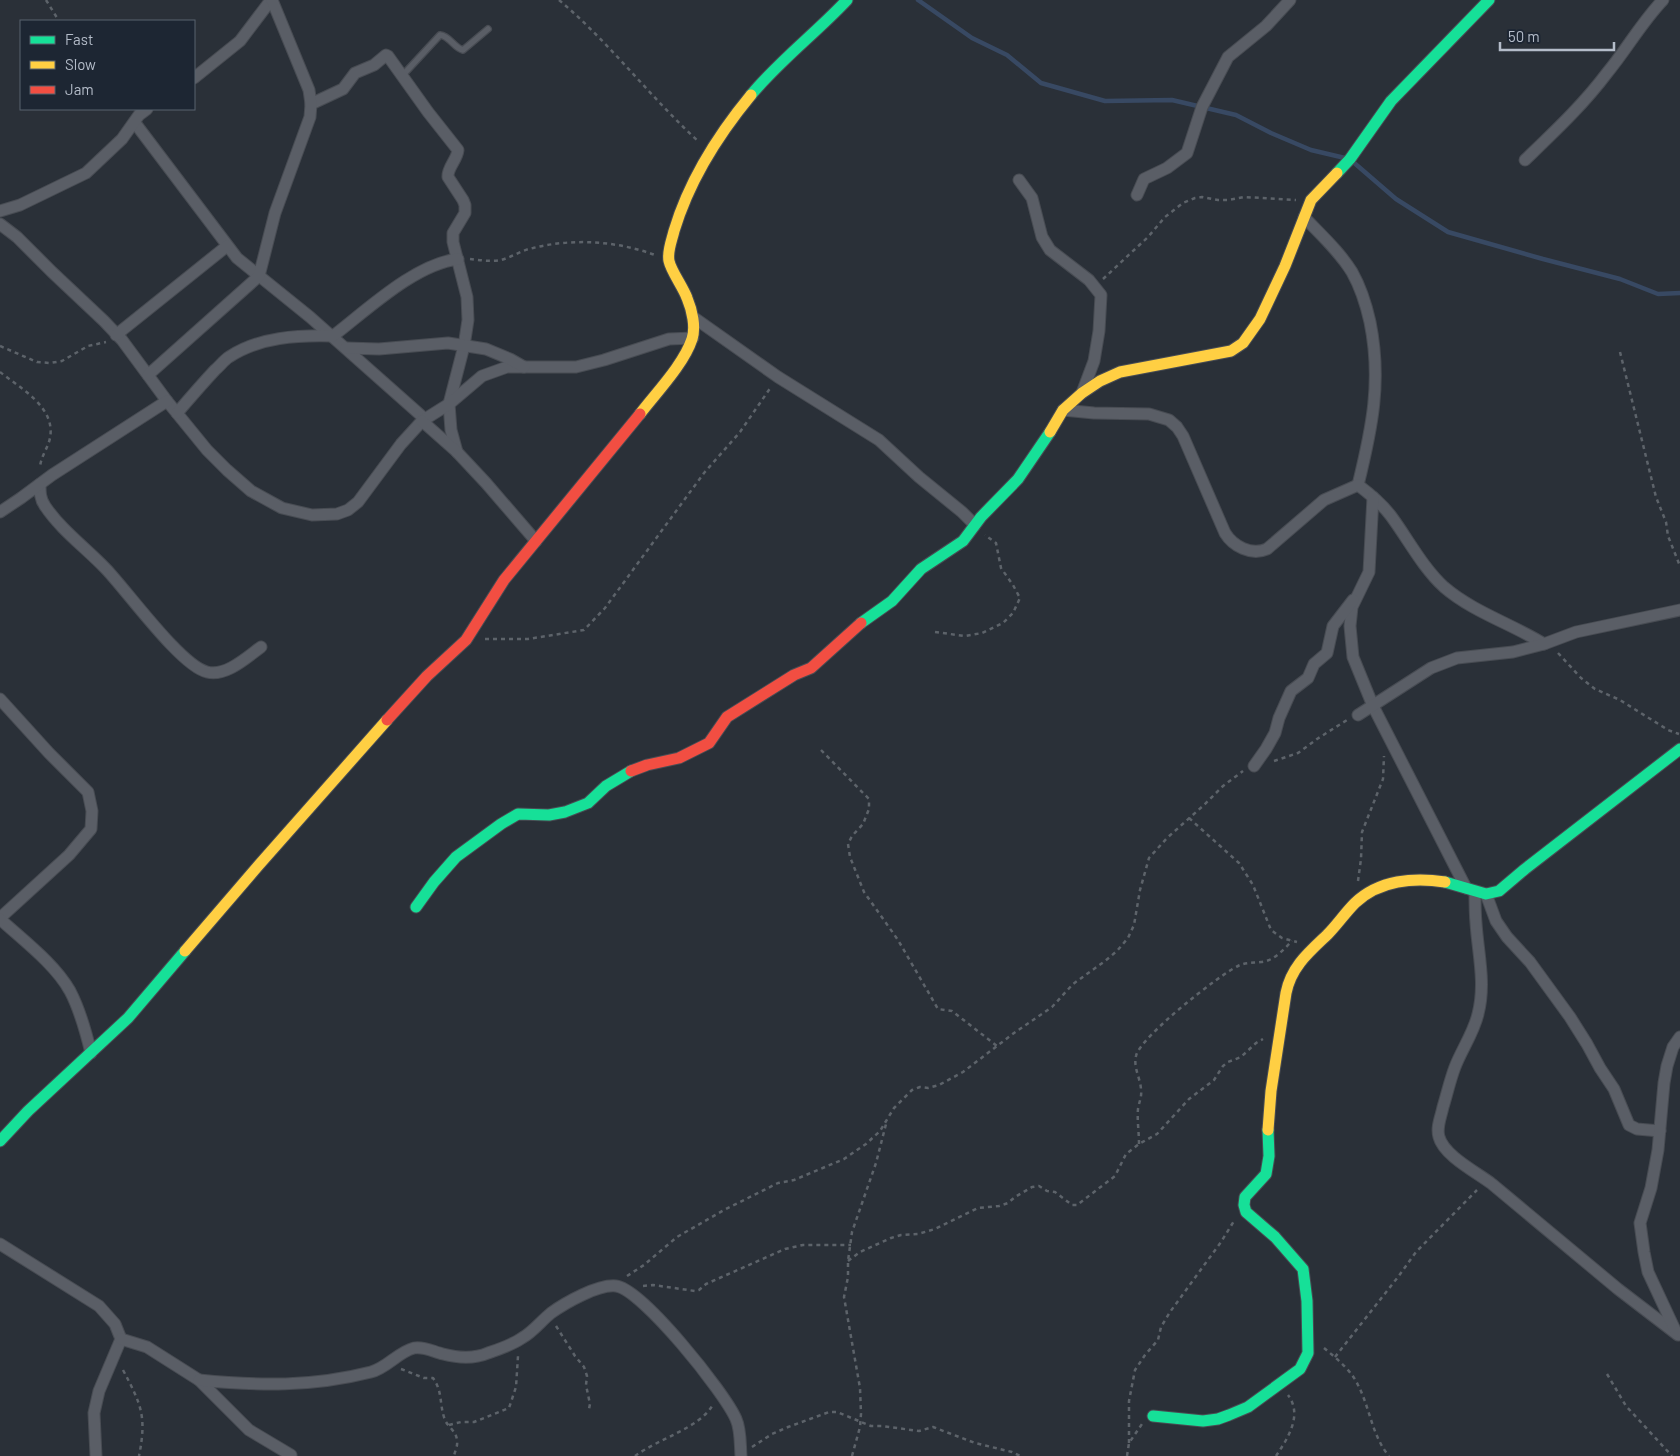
<svg xmlns="http://www.w3.org/2000/svg" width="1680" height="1456" viewBox="0 0 1680 1456" font-family="Barlow,sans-serif">
  <style>
    .lines { fill: none; stroke-linecap: round; stroke-linejoin: round }
    .stream { stroke: #384963; stroke-width: 4.5 }
    .lane-casing { stroke: #484c53; stroke-width: 8 }
    .street-casing { stroke: #484c53; stroke-width: 13 }
    .fast-casing { stroke: #484c53; stroke-width: 13 }
    .slow-casing { stroke: #484c53; stroke-width: 13 }
    .jam-casing { stroke: #484c53; stroke-width: 13 }
    .path { stroke: #5d636a; stroke-width: 2.5; stroke-dasharray: 4 4; stroke-linecap: butt }
    .lane { stroke: #5a5e66; stroke-width: 5.5 }
    .street { stroke: #5a5e66; stroke-width: 11 }
    .fast { stroke: #16e098; stroke-width: 11 }
    .slow { stroke: #ffcf43; stroke-width: 11 }
    .jam { stroke: #f24e42; stroke-width: 11 }
  </style>
  <rect width="100%" height="100%" fill="#2a3038"/>
  <g class="lines">
    <g class="stream">
      <polyline points="918,0 972,38 1007,55 1041,83 1105,101 1172,100 1236,115 1271,133 1311,150 1345,158"/>
      <polyline points="1352,161 1396,199 1448,232 1543,259 1620,279 1658,294 1680,293"/>
    </g>
    <defs>
      <path id="lane" d="M402,76L440,35C450,36 454,48 463,50L488,29"/>
      <g id="street">
        <polyline points="194,78 240,41 271,0"/>
        <path d="M311,104L343,89L355,73L374,65L386,55L388,56L428,112L458,150C457,160 447,168 448,177L463,200L465,205V213L453,233V242L467,297L468,320L464,346L449,404L451,430L457,452"/>
        <polyline points="135,123 237,258 310,317 425,419"/>
        <path d="M1525,160C1554,132 1583,105 1607,73C1627,49 1641,23 1663,0"/>
        <polyline points="1019,180 1032,198 1042,237 1050,250 1089,280 1101,295 1099,331 1094,361 1082,393"/>
        <polyline points="1137,195 1144,179 1167,168 1187,153 1202,107 1228,57 1266,26 1290,0"/>
        <polyline points="0,211 20,205 86,173 122,139 139,115 147,109"/>
        <path d="M1304,217C1321,235 1339,251 1352,272C1361,288 1366,304 1370,322C1382,381 1372,428 1358,485"/>
        <polyline points="0,224 17,237 52,272 104,321 122,340 167,401 207,450 227,470 251,491 282,508 312,515 337,514 348,510 358,502 401,444 422,421 449,404 482,376 507,367 576,367 604,360 669,339 693,338"/>
        <polyline points="693,317 778,377 879,440 919,477 962,512 975,525"/>
        <polyline points="116,335 227,246"/>
        <polyline points="346,348 379,349 448,343 486,349 510,359 524,367"/>
        <polyline points="148,375 259,276 275,213 310,117 311,104 309,90 272,0"/>
        <path d="M1063,410L1094,413L1149,414L1169,420L1177,427L1183,436L1225,533C1233,546 1251,556 1267,549L1324,500L1358,485C1370,494 1382,504 1391,516C1408,539 1423,568 1444,587C1473,612 1512,624 1544,644"/>
        <path d="M177,413C189,399 202,384 215,370C220,366 224,360 229,357C259,337 298,335 333,336C367,310 415,264 458,259"/>
        <polyline points="422,421 457,452 486,483 536,541"/>
        <path d="M40,484C40,492 40,499 45,506C61,530 86,548 106,569C128,592 181,666 207,672C226,677 247,657 261,647"/>
        <polyline points="1373,497 1369,572 1352,607 1350,626 1353,657 1373,706 1466,888"/>
        <polyline points="0,512 21,498 52,475 167,401"/>
        <polyline points="0,699 49,753 88,792 92,811 91,829 69,855 0,918"/>
        <polyline points="1358,715 1431,668 1457,658 1513,652 1544,644 1576,632 1680,610"/>
        <polyline points="1254,766 1266,749 1275,733 1279,718 1291,691 1308,678 1314,664 1327,653 1333,626 1353,600"/>
        <path d="M1475,892C1475,902 1475,913 1476,923C1478,954 1486,983 1478,1014C1474,1032 1462,1049 1455,1067C1450,1080 1447,1094 1443,1107C1441,1117 1436,1127 1439,1137C1444,1156 1478,1173 1492,1184L1618,1289L1678,1335"/>
        <polyline points="1486,894 1496,921 1507,937 1530,962 1570,1017 1587,1044 1600,1068 1614,1089 1629,1125 1637,1129 1660,1131"/>
        <path d="M0,919C23,940 55,964 70,991C80,1010 86,1032 91,1053"/>
        <polyline points="0,1244 99,1306 115,1324 121,1339 99,1391 94,1413 96,1456"/>
        <polyline points="1676,1332 1648,1272 1644,1252 1640,1223 1651,1188 1658,1150 1664,1083 1667,1066 1673,1047 1680,1037"/>
        <polyline points="121,1339 147,1347 199,1380 249,1430 291,1455"/>
        <path d="M199,1380C259,1386 312,1387 371,1372C387,1368 398,1352 414,1348C424,1346 434,1352 443,1354C458,1358 474,1359 488,1353C500,1349 512,1345 522,1338C533,1332 541,1321 551,1313C565,1303 598,1284 616,1286C642,1289 725,1393 736,1419C741,1430 740,1444 741,1456"/>
      </g>
      <g id="fast">
        <path d="M751,95C780,60 816,33 847,0"/>
        <polyline points="1337,173 1350,159 1391,101 1489,0"/>
        <polyline points="861,623 892,601 921,569 963,541 981,517 1018,479 1050,432"/>
        <polyline points="1445,882 1486,894 1499,891 1525,869 1680,749"/>
        <polyline points="416,907 434,882 456,857 501,824 518,814 549,815 565,812 588,803 606,786 631,771"/>
        <polyline points="0,1141 28,1111 128,1018 185,951"/>
        <polyline points="1153,1416 1203,1421 1218,1419 1229,1415 1248,1407 1300,1369 1308,1353 1307,1301 1303,1269 1275,1237 1246,1212 1244,1205 1245,1197 1266,1174 1269,1156 1268,1130"/>
      </g>
      <g id="slow">
        <path d="M640,414C656,393 684,364 692,339C696,327 692,310 687,298C683,287 671,271 669,261C667,251 672,240 674,231C689,181 718,135 751,95"/>
        <polyline points="1050,432 1063,410 1082,393 1100,381 1120,372 1231,351 1243,343 1260,319 1285,266 1311,200 1337,173"/>
        <polyline points="185,951 258,866 387,720"/>
        <path d="M1268,1130L1271,1091L1286,993C1291,967 1309,952 1327,935C1337,925 1345,913 1355,903C1379,880 1414,877 1445,882"/>
      </g>
      <g id="jam">
        <polyline points="387,720 427,676 466,640 504,580 640,414"/>
        <polyline points="631,771 647,765 679,758 709,743 727,717 794,675 811,668 861,623"/>
      </g>
    </defs>
    <use href="#lane" class="lane-casing"/>
    <use href="#street" class="street-casing"/>
    <use href="#fast" class="fast-casing"/>
    <use href="#slow" class="slow-casing"/>
    <use href="#jam" class="jam-casing"/>
    <g class="path">
      <polyline points="46,0 59,21"/>
      <path d="M559,0C610,43 650,97 698,141"/>
      <path d="M470,259C479,260 491,262 501,260C512,257 522,250 533,248C573,238 617,241 655,255"/>
      <polyline points="1103,279 1148,237 1165,217 1183,203 1195,198 1202,197 1218,200 1229,200 1244,197 1296,200"/>
      <polyline points="0,346 37,362 50,363 62,361 88,346 106,342"/>
      <polyline points="1620,352 1656,497 1666,522 1668,536 1680,566"/>
      <path d="M0,372C20,388 56,407 50,438C48,448 41,456 40,467"/>
      <polyline points="935,632 965,636 982,633 1003,623 1013,613 1020,598 1013,585 1001,568 996,543 985,535"/>
      <polyline points="485,639 528,639 584,630 605,608 704,473 740,432 771,387"/>
      <polyline points="1558,653 1581,678 1595,689 1620,700 1668,730 1679,734"/>
      <polyline points="821,750 869,799 869,809 863,824 852,836 848,844 850,857 864,892 898,940 938,1009 952,1011 997,1046"/>
      <polyline points="1274,761 1298,753 1317,739 1347,720"/>
      <polyline points="1189,818 1239,863 1253,885 1271,930 1282,938 1297,942"/>
      <polyline points="1358,881 1361,859 1362,832 1383,779 1384,756"/>
      <path d="M1139,1144C1139,1132 1137,1120 1138,1109C1139,1102 1142,1097 1141,1090C1141,1080 1133,1067 1136,1056C1140,1037 1219,975 1238,966C1246,962 1253,963 1261,962C1274,961 1283,950 1292,941"/>
      <polyline points="848,1261 860,1252 891,1238 901,1235 918,1234 935,1229 978,1208 999,1206 1008,1203 1015,1197 1032,1187 1039,1186 1047,1191 1055,1192 1072,1205 1077,1205 1115,1176 1126,1154 1139,1144 1157,1134 1189,1099 1214,1080 1223,1066 1228,1062 1241,1057 1256,1043 1263,1039"/>
      <polyline points="627,1276 644,1265 677,1237 724,1210 778,1183 794,1180 844,1159 866,1144 880,1131 894,1108 912,1090 920,1087 928,1088 939,1085 963,1072 1014,1033 1052,1007 1073,984 1105,961 1117,951 1128,938 1134,925 1140,890 1149,858 1167,838 1204,805 1223,786 1243,771"/>
      <polyline points="643,1286 653,1285 695,1291 699,1290 706,1284 785,1249 803,1245 851,1245"/>
      <polyline points="556,1326 575,1356 584,1367 587,1376 586,1385 590,1404 589,1409"/>
      <path d="M1324,1348C1337,1359 1351,1370 1358,1385C1370,1408 1372,1436 1389,1456"/>
      <polyline points="1335,1357 1398,1277 1416,1252 1477,1190"/>
      <path d="M401,1369L424,1378H433C443,1392 439,1404 445,1420C448,1427 456,1431 457,1440C458,1446 455,1451 454,1456"/>
      <path d="M123,1370C141,1404 147,1416 139,1456"/>
      <polyline points="1607,1374 1626,1406 1672,1456"/>
      <polyline points="449,1425 461,1422 474,1422 509,1408 516,1387 518,1356"/>
      <polyline points="1129,1443 1129,1401 1135,1370 1145,1355 1158,1340 1161,1327 1170,1312 1221,1242 1234,1221"/>
      <polyline points="752,1447 772,1434 788,1427 829,1412 837,1412 871,1426 882,1426 919,1431 933,1427 975,1443 1012,1452 1020,1456"/>
      <path d="M635,1456C658,1439 699,1428 712,1406"/>
      <polyline points="852,1456 860,1427 861,1414 860,1388 844,1297 848,1277 848,1261 852,1232 876,1163 886,1124"/>
      <polyline points="1127,1456 1129,1443 1142,1424"/>
      <path d="M1276,1456C1288,1438 1303,1415 1288,1395"/>
    </g>
    <use href="#lane" class="lane"/>
    <use href="#street" class="street"/>
    <use href="#fast" class="fast"/>
    <use href="#slow" class="slow"/>
    <use href="#jam" class="jam"/>
  </g>
  <rect x="20" y="20" width="175" height="90" fill="#1d2633" stroke="#59626f"/>
  <rect x="30" y="36" width="25" height="8" fill="#16e098" stroke="#59626f"/>
  <text x="65" y="45" font-size="15" fill="#b4bcc9">Fast</text>
  <rect x="30" y="61" width="25" height="8" fill="#ffcf43" stroke="#59626f"/>
  <text x="65" y="70" font-size="15" fill="#b4bcc9">Slow</text>
  <rect x="30" y="86" width="25" height="8" fill="#f24e42" stroke="#59626f"/>
  <text x="65" y="95" font-size="15" fill="#b4bcc9">Jam</text>
  <path d="M1500 42v8h114v-8" fill="none" stroke="#b4bcc9" stroke-width="2.5"/>
  <text x="1508" y="42" font-size="15" fill="#b4bcc9" stroke="#1d2633" stroke-width="4" paint-order="stroke">50 m</text>
</svg>
